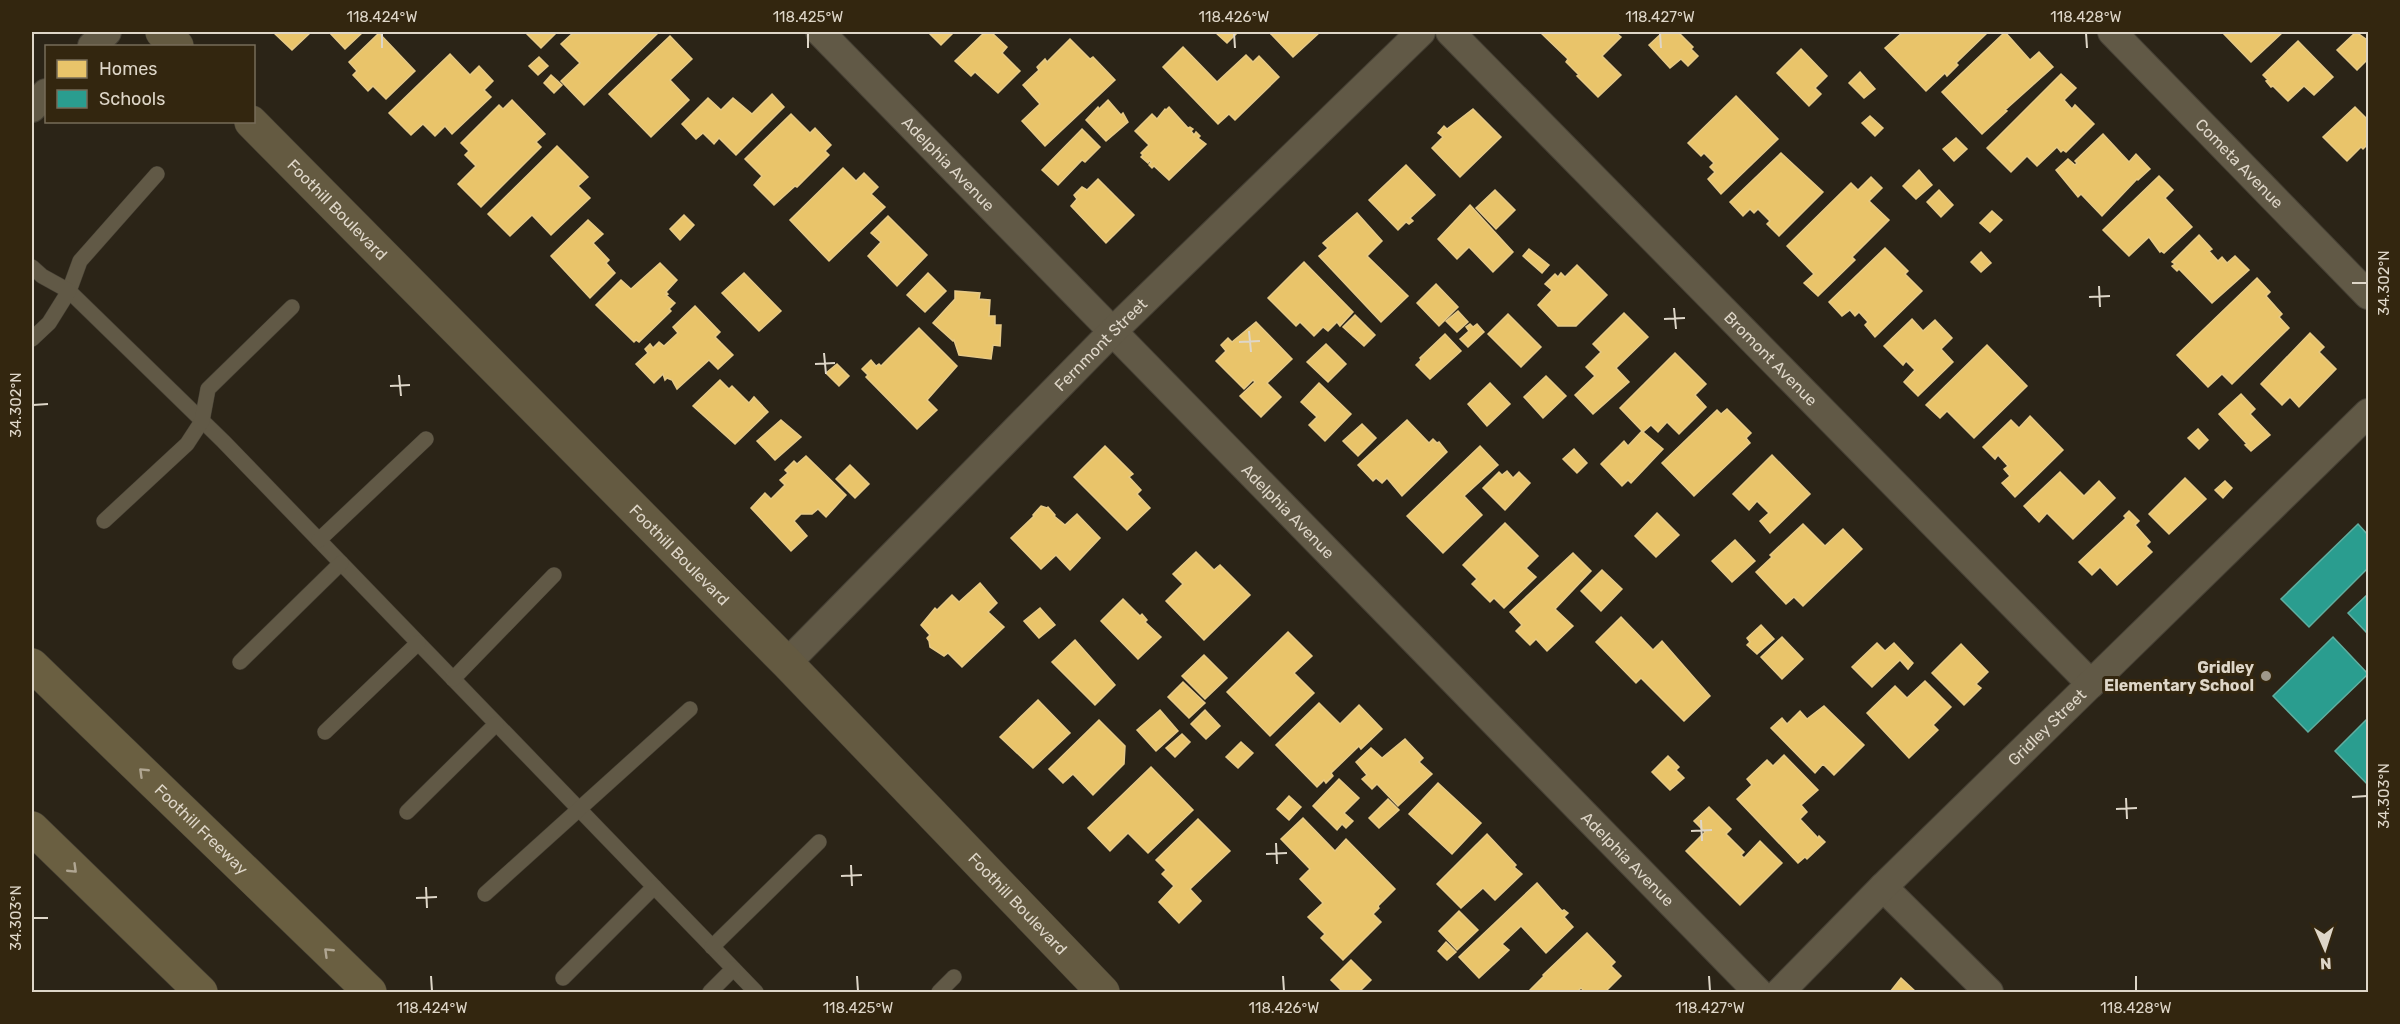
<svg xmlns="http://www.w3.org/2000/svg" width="2400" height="1024" viewBox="0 0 2400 1024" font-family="Rubik,sans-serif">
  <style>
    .homes { fill: #e9c46a; stroke: #e6c986; stroke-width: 1.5 }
    .schools { fill: #2a9d8f; stroke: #60aea0; stroke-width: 1.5 }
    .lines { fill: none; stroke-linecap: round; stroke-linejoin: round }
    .lane-casing { stroke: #464035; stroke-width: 16 }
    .street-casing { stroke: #464035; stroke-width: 30 }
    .primary-casing { stroke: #464035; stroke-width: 34 }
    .highway-casing { stroke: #464035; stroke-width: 34 }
    .lane { stroke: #615946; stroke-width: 15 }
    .street { stroke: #615946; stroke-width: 28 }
    .primary { stroke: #645a41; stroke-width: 33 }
    .highway { stroke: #6a5f41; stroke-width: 33 }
    .oneway { stroke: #b0a692 }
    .ticks { fill: none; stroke: #ded6c8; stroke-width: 2 }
    .poi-dot { fill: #9f988a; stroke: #33260f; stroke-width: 2 }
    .labels { text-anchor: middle; stroke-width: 6; stroke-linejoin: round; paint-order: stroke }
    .street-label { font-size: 16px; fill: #ded6c8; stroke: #33260f }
    .poi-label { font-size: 16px; font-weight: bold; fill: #ded6c8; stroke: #33260f; text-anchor: end }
    .neatline { fill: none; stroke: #ded6c8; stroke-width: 2 }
    .ticks-label { font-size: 15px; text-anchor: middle; fill: #ded6c8 }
  </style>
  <rect width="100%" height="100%" fill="#2b2417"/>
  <g class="homes">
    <polygon points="273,32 311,32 292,50"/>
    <polygon points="329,32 363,32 345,49"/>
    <polygon points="525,32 557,32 541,48"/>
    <polygon points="574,32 659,32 584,105 561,81 580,63 561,44"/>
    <polygon points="928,32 954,32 941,45"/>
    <polygon points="991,32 1007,47 1002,53 1020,71 998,93 975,72 971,76 955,61 983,34"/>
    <polygon points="1215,32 1238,32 1227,43"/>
    <polygon points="1269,32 1320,32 1293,57"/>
    <polygon points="1540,32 1615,32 1621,37 1602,56 1621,75 1598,97 1577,76 1579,75 1566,62 1568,59"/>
    <polygon points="1663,32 1678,32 1693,47 1691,49 1698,56 1688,66 1681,59 1670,68 1649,45"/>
    <polygon points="1903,32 1988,32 1956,63 1958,65 1947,76 1945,73 1926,91 1885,48"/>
    <polygon points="2005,32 2030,60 2039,52 2053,67 2005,110 2007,111 1982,134 1942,92"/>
    <polygon points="2222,32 2283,32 2251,62"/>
    <polygon points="2356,32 2366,39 2368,37 2368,59 2357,70 2337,50"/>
    <polygon points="379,33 415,71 386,99 373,86 368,91 353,75 357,71 349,62"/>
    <polygon points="670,36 692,59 670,80 689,100 651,137 609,94"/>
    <polygon points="1070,39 1090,59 1093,57 1115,80 1045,146 1022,121 1040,104 1023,85 1039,70 1037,67 1045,59 1047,62"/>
    <polygon points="2298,41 2333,77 2314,95 2304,86 2288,101 2273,86 2271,87 2266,81 2268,80 2263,75"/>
    <polygon points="1183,47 1217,82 1246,55 1253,62 1259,56 1279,77 1235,120 1229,114 1218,124 1163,67"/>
    <polygon points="1801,49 1827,76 1815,88 1821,94 1809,106 1777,73"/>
    <polygon points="450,54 470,75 479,66 493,81 484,90 491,97 452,134 445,126 435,136 423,124 411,135 389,113"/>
    <polygon points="539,57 548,66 538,75 529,66"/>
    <polygon points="1860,72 1875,89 1864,98 1849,83"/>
    <polygon points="2061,74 2076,88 2064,100 2072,109 2075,105 2094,124 2066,152 2063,150 2061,152 2057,147 2037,166 2027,156 2011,172 1987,148"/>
    <polygon points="551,75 562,85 554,93 544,83"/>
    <polygon points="772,94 784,107 736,155 719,138 714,144 703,133 696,139 682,124 708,98 721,110 733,98 752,114"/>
    <polygon points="1736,96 1778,139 1721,194 1708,179 1715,172 1710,167 1714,163 1704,153 1701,156 1688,143"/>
    <polygon points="512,100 545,134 536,142 541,147 481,207 458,184 476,166 465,155 469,151 461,143 499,105 503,109"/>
    <polygon points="1108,100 1121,115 1123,113 1128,122 1106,141 1086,120 1098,107 1099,109"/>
    <polygon points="1169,107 1188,128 1190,127 1193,129 1191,131 1194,135 1196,132 1200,136 1198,138 1206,144 1169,180 1154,166 1152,168 1149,165 1151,162 1149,161 1148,163 1141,157 1143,155 1141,153 1149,145 1135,131 1152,114 1157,119 1165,109 1166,110"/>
    <polygon points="2355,107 2368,120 2368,140 2366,142 2368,144 2363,149 2361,147 2347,161 2323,137"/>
    <polygon points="1473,109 1501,137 1460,177 1432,148 1443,137 1438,133 1444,126 1447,129"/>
    <polygon points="791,114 810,133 815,128 831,145 825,151 829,155 797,187 795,186 774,205 754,185 762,176 745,159"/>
    <polygon points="1870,116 1883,128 1875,136 1862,123"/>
    <polygon points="1082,129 1100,147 1085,162 1082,160 1058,185 1042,170"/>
    <polygon points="2103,134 2129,162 2136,154 2150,169 2138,180 2137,179 2102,216 2081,194 2078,197 2056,170 2068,159 2075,165 2077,163 2075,161"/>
    <polygon points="1956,138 1967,149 1954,161 1943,149"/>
    <polygon points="557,146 588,177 578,186 590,198 551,235 532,215 510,236 488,214"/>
    <polygon points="1781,153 1823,192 1779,236 1767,224 1770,221 1758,209 1754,213 1750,209 1743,216 1730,202"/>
    <polygon points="1406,165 1435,195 1410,218 1413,221 1409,224 1406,222 1398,230 1369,200"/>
    <polygon points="843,168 856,181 864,173 878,187 871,194 885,207 829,261 790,220"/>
    <polygon points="1919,170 1932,185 1916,199 1903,186"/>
    <polygon points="2159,176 2173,190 2165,198 2192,227 2164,253 2161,251 2160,252 2149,237 2129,256 2103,230"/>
    <polygon points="1871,177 1882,188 1869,201 1889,220 1852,257 1855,260 1818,296 1804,283 1814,274 1787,246 1851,183 1858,190"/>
    <polygon points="1098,179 1134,215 1106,243 1071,206 1077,199 1074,195 1082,187 1087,190"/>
    <polygon points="1495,190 1515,210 1496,229 1476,208"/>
    <polygon points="1939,190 1953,205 1941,217 1927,202"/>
    <polygon points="1470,205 1513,252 1493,272 1469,247 1457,259 1438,239"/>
    <polygon points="1992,211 2002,220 1990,232 1980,223"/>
    <polygon points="1357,213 1382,241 1367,256 1408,296 1381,322 1319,256 1328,248 1323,243"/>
    <polygon points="684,215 694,225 680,240 670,229"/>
    <polygon points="888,216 927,255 897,286 868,256 881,242 871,233"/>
    <polygon points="588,220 603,234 593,243 609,260 606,263 615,273 590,298 551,256"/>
    <polygon points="2199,235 2212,249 2209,251 2218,261 2222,257 2227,263 2235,256 2249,270 2212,303 2179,269 2177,271 2172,266 2175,264 2172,262"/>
    <polygon points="1885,248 1908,271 1905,274 1922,291 1875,337 1865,325 1868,322 1859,312 1855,316 1850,310 1842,316 1829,302"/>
    <polygon points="1529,249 1549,265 1542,273 1523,256"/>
    <polygon points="1981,252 1991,263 1981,272 1971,262"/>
    <polygon points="1304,262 1353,312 1340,326 1337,322 1328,331 1323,327 1314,336 1300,322 1296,326 1268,298"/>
    <polygon points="660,263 677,280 666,292 668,294 666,295 675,303 669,309 671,311 639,342 636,340 634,342 596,305 621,280 631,289"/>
    <polygon points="1577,265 1607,295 1576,326 1558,326 1538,305 1552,290 1545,284 1555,274 1558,277 1561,273 1565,277"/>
    <polygon points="744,273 781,311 759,331 722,293"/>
    <polygon points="928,273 946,291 925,312 907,295"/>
    <polygon points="2257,278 2270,292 2266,296 2282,314 2279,317 2289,328 2232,384 2222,374 2208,387 2177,355"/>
    <polygon points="1436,284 1458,307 1439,326 1417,303"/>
    <polygon points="955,291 980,293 979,299 990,300 989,316 995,316 995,325 1001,325 1000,346 993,345 991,359 959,355 954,340 953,341 933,323 955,299"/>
    <polygon points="695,306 720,332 715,337 733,355 718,369 709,360 677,389 672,380 667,378 665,380 663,374 654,383 636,364 648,353 645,349 650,344 653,348 659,342 664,346 678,333 673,327"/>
    <polygon points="1458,311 1468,322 1457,332 1446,321"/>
    <polygon points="1624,313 1648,337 1616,368 1629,382 1593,414 1575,395 1595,376 1586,367 1601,352 1593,344"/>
    <polygon points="1508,314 1541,347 1521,367 1488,334"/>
    <polygon points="1355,315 1375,335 1364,346 1343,327"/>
    <polygon points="1912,319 1923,331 1935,320 1952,338 1941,349 1953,362 1918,396 1904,382 1915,370 1906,361 1903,365 1884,346"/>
    <polygon points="1256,322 1292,359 1267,383 1281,397 1261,417 1240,396 1255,382 1253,380 1244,389 1216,361 1226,351 1221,345 1228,338 1232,342"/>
    <polygon points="1470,324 1473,327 1477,324 1484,332 1468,347 1460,339 1469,331 1466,327"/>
    <polygon points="919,328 957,366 927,400 937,410 917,429 866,377 868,375 862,369 871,360 876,366 879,364 881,366"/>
    <polygon points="2310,333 2324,347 2319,352 2336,369 2299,407 2290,397 2282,405 2261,384"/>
    <polygon points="1445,334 1461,351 1430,379 1416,365 1421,360 1420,358"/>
    <polygon points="1326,344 1346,364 1328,382 1307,362"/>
    <polygon points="1987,345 2027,386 1974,438 1947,411 1940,418 1926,405"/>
    <polygon points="1675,353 1706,384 1695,395 1706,407 1679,434 1667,422 1658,432 1651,425 1643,432 1663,449 1631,483 1628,480 1622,486 1601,464 1624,441 1628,446 1642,431 1620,408"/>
    <polygon points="837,364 849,376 839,386 826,373"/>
    <polygon points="1546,376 1566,396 1543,418 1524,397"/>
    <polygon points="720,380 729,389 732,386 749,403 754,397 768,412 735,444 693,406"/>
    <polygon points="1319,383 1351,414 1325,441 1309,425 1317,417 1301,402"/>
    <polygon points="1490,383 1510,404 1487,426 1468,404"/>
    <polygon points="2241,394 2255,409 2250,414 2270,435 2251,451 2245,445 2247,444 2219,414"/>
    <polygon points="1727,409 1751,433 1746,438 1750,443 1694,496 1662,463 1717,410 1721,414"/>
    <polygon points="2030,416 2063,450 2015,497 2002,483 2010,476 2004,469 2008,466 1998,455 1995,459 1983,447 2011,420 2019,428"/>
    <polygon points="781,420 801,437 775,460 757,441"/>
    <polygon points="1407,420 1429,443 1433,439 1437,443 1439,442 1447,452 1402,496 1387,478 1382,483 1376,478 1373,481 1358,465"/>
    <polygon points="1362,424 1376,438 1358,456 1343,441"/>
    <polygon points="2198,429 2208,440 2199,449 2188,438"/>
    <polygon points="1105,446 1133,474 1129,477 1141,490 1137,494 1150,508 1127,530 1074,477"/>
    <polygon points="1480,446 1498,465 1464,496 1482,515 1443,553 1407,516"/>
    <polygon points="1574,449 1587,463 1577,473 1563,459"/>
    <polygon points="1772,455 1810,494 1770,533 1760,521 1769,513 1757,501 1749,510 1733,494"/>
    <polygon points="806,456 846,495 826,517 818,509 812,514 801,514 794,521 807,536 791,551 751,508 765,493 771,499 785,485 780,480 788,473 785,470 794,461 797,464"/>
    <polygon points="850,465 869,484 855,498 836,479"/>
    <polygon points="1507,471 1513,478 1519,472 1530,483 1505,510 1483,488 1499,472 1502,475"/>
    <polygon points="2060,472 2084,496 2099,481 2115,498 2073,539 2047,513 2039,522 2024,506"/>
    <polygon points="2185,478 2206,499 2169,534 2149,514"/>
    <polygon points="2225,481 2232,488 2223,498 2215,490"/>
    <polygon points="1041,506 1047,508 1048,507 1055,515 1054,516 1065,525 1077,514 1100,538 1070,570 1056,555 1041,569 1011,538 1034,516 1033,515"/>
    <polygon points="2129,511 2139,521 2135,525 2150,542 2146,546 2152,552 2117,585 2100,567 2092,575 2079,562 2126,518 2124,516"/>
    <polygon points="1657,513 1679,535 1656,557 1635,536"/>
    <polygon points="1505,523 1538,556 1526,568 1536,577 1504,608 1494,598 1490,602 1472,584 1477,579 1463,565"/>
    <polygon points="1803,524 1825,546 1843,529 1862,549 1803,606 1794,597 1786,604 1756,572 1772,557 1770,555"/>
    <polygon points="1735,540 1755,561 1732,582 1712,561"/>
    <polygon points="1196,552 1214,570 1220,565 1250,595 1204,640 1166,601 1183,584 1173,574"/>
    <polygon points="1573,553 1591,571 1555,609 1573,626 1547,651 1536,639 1530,645 1516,631 1522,625 1510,612"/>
    <polygon points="1602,570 1622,589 1601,611 1581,591"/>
    <polygon points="980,583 997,603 988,612 1004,627 962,667 948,653 944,656 930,647 929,641 927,638 930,635 921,625 935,608 937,610 952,595 959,602"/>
    <polygon points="1123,599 1140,616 1142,614 1147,620 1145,622 1161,637 1138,659 1101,621"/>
    <polygon points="1040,608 1055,625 1039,638 1024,621"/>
    <polygon points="1621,617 1653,650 1662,641 1710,696 1684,721 1641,678 1636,683 1596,642"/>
    <polygon points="1761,625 1774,639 1757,654 1747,645 1750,642 1747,638"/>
    <polygon points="1288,632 1312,656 1294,673 1314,693 1270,736 1227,692"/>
    <polygon points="1782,637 1803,659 1782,679 1761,657"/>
    <polygon points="1075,640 1115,685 1095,705 1052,662"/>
    <polygon points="1877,643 1885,651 1894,643 1913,663 1908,669 1900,660 1872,687 1852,667"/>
    <polygon points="1961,644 1988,672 1976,684 1981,688 1964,705 1932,673"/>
    <polygon points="1204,655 1227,678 1205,699 1182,676"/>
    <polygon points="1925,681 1951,707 1933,725 1938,730 1909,758 1867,713 1895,686 1907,698"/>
    <polygon points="1183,682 1205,703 1189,718 1168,697"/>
    <polygon points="1038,700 1070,733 1033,768 1000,737"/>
    <polygon points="1319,703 1340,724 1359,705 1382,729 1361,749 1359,746 1331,773 1333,776 1326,783 1324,780 1317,787 1276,745"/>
    <polygon points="1824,706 1864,745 1834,775 1823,764 1815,773 1771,728 1782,718 1787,724 1800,711 1807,719"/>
    <polygon points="1160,710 1178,731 1156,751 1137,730"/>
    <polygon points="1205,710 1220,726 1206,739 1191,724"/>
    <polygon points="1099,720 1125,746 1124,764 1093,795 1073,774 1063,783 1049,769"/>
    <polygon points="1182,734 1190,742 1175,757 1166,748"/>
    <polygon points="1405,739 1423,758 1419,762 1432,774 1398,806 1377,784 1372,789 1362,779 1367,775 1356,762 1371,748 1382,758"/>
    <polygon points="1241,742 1253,753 1238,768 1226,757"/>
    <polygon points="1784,755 1818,790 1801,805 1807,812 1800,819 1818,838 1819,836 1825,842 1807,859 1805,857 1798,863 1737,799 1752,785 1747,779 1767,760 1773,766"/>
    <polygon points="1668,756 1679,767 1676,770 1684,778 1670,790 1652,772"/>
    <polygon points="1151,767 1193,810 1148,853 1128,833 1110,851 1088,828"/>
    <polygon points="1339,779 1359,798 1344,813 1353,821 1346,828 1342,824 1337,830 1313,806"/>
    <polygon points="1438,783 1481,823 1452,854 1409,814"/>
    <polygon points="1289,796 1301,807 1289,820 1277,809"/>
    <polygon points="1388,799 1399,810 1379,828 1369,818"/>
    <polygon points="1709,807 1731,829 1726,834 1744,852 1741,855 1744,858 1760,841 1782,863 1740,905 1686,851 1705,832 1694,821"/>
    <polygon points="1303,818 1335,851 1346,839 1395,889 1378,906 1379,908 1373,914 1381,922 1343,960 1321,938 1325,934 1308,917 1323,903 1300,879 1310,869 1281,839"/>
    <polygon points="1198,819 1230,851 1190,889 1201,901 1179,923 1159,902 1174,886 1162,874 1166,870 1156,860"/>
    <polygon points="1487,834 1516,865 1514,867 1522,874 1495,900 1483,888 1461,908 1437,884"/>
    <polygon points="1537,883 1562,911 1564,910 1568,913 1564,917 1573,927 1546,953 1521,926 1502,944 1509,950 1479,978 1459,957"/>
    <polygon points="1459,911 1478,930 1457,950 1439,931"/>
    <polygon points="1587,933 1615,962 1611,966 1621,976 1605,992 1585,992 1581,988 1577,992 1532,992 1530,990 1544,976 1543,975"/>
    <polygon points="1446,942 1456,952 1447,960 1438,951"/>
    <polygon points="1351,960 1371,980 1359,992 1343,992 1331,980"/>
    <polygon points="1901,978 1916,992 1890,992"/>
  </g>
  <g class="schools">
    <polygon points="2358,524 2368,535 2368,568 2309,627 2281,599"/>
    <polygon points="2368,594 2368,634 2348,613"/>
    <polygon points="2333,637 2368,674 2308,732 2273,696"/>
    <polygon points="2368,718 2368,785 2335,751"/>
  </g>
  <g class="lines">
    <defs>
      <g id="lane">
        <polyline points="157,174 80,261 69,291 223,441 756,992"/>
        <polyline points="32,267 42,276 69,291 49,323 32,339"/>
        <polyline points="104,521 187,444 202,421 208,389 292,307"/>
        <polyline points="319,540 426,439"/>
        <polyline points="240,662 341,563"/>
        <polyline points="453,679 554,575"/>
        <polyline points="325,732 418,643"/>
        <polyline points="407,812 496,724"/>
        <polyline points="485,894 690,709"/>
        <polyline points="712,947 819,842"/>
        <polyline points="563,978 654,887"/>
        <polyline points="710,992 733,969"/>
        <polyline points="939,992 954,977"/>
      </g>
      <g id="street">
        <path id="s1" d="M820,32L1758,992"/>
        <path id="s2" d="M1450,32L2091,684"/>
        <path id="s3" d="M2112,32L2368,295"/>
        <polyline points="92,46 107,32"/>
        <polyline points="32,108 46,93"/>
        <path id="s4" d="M787,663L1113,331L1421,32"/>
        <polyline points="1883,887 1989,992"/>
        <path id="s5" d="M1780,992L1883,887L2368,413"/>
      </g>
      <g id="primary">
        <polyline points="162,32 177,46"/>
        <path id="s6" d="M251,122L787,663L1103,992"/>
      </g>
      <g id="highway">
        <path id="s7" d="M32,665L370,992"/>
        <polyline points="32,828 201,992"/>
      </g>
    </defs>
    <use href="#lane" class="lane-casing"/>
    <use href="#street" class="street-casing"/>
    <use href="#primary" class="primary-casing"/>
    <use href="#highway" class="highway-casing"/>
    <use href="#lane" class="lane"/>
    <use href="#street" class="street"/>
    <use href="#primary" class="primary"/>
    <use href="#highway" class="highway"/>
  </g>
  <defs><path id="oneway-chevron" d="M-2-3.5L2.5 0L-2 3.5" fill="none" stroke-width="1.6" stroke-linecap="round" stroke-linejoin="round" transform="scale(1.5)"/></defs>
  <g class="oneway">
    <use href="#oneway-chevron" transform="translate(143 772) rotate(-136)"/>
    <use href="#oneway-chevron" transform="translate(73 869) rotate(44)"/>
    <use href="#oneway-chevron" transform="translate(328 952) rotate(-136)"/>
  </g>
  <path class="ticks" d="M382,33V48M808,33V48M1234,33L1235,48M1660,33L1661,48M2086,33L2087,48M2352,283H2367M2099,286L2100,307M2089,297L2110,296M1674,308L1676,329M1664,319L1685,318M1249,331L1251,352M1239,342L1260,341M824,353L826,374M815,364L835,363M399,375L401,396M390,386L410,385M33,405L48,404M2352,797L2367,796M2126,798L2127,819M2116,809L2137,808M1701,820L1702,841M1691,831L1712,830M1276,843L1277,864M1266,854L1287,853M851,865L852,886M841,876L862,875M426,887L427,908M416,898L437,897M33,918H48M431,976L432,991M857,976L858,991M1283,976L1284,991M1709,976L1710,991M2136,976V991"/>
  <circle class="poi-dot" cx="2266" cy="676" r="6"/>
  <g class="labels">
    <g class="street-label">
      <text dy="6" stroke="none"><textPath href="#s3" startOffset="183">Cometa Avenue</textPath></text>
      <text dy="6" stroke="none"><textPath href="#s1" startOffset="184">Adelphia Avenue</textPath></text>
      <text dy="6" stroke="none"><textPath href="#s6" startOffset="123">Foothill Boulevard</textPath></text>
      <text dy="6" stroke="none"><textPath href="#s4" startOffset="447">Fernmont Street</textPath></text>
      <text dy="6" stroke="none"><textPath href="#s2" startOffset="458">Bromont Avenue</textPath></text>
      <text dy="6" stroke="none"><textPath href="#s1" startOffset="670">Adelphia Avenue</textPath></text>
      <text dy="6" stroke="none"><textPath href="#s6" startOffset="609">Foothill Boulevard</textPath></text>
      <text dy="6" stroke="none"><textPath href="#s5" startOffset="376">Gridley Street</textPath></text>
      <text dy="6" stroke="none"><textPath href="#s7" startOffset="236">Foothill Freeway</textPath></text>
      <text dy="6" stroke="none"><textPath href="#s1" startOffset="1156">Adelphia Avenue</textPath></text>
      <text dy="6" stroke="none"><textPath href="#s6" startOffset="1095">Foothill Boulevard</textPath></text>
    </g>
    <g class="poi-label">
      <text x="2254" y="673">Gridley<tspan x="2254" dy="18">Elementary School</tspan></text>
    </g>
  </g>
  <rect width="2400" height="1024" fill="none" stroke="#33260f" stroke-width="66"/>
  <rect x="45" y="45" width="210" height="78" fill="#33260f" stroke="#776c59" stroke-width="1.5"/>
  <rect x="57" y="60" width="30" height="18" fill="#e9c46a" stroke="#776c59" stroke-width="1.5"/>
  <text x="99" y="75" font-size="18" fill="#ded6c8">Homes</text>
  <rect x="57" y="90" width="30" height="18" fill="#2a9d8f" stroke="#776c59" stroke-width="1.5"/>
  <text x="99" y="105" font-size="18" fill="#ded6c8">Schools</text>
  <g transform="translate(2325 949) rotate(177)" stroke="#33260f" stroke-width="4.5" paint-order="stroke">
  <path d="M0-4.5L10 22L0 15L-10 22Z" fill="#ded6c8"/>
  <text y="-9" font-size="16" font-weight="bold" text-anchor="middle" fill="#ded6c8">N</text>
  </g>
  <rect x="33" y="33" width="2334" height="958" class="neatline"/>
  <g class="ticks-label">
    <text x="382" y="22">118.424°W</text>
    <text x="808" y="22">118.425°W</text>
    <text x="1234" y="22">118.426°W</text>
    <text x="1660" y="22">118.427°W</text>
    <text x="2086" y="22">118.428°W</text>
    <text transform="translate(2384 283) rotate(-90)" y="5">34.302°N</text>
    <text transform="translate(16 405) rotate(-90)" y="5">34.302°N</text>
    <text transform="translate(2384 796) rotate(-90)" y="5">34.303°N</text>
    <text transform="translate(16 918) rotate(-90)" y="5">34.303°N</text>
    <text x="432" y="1013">118.424°W</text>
    <text x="858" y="1013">118.425°W</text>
    <text x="1284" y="1013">118.426°W</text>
    <text x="1710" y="1013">118.427°W</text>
    <text x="2136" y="1013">118.428°W</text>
  </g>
</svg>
